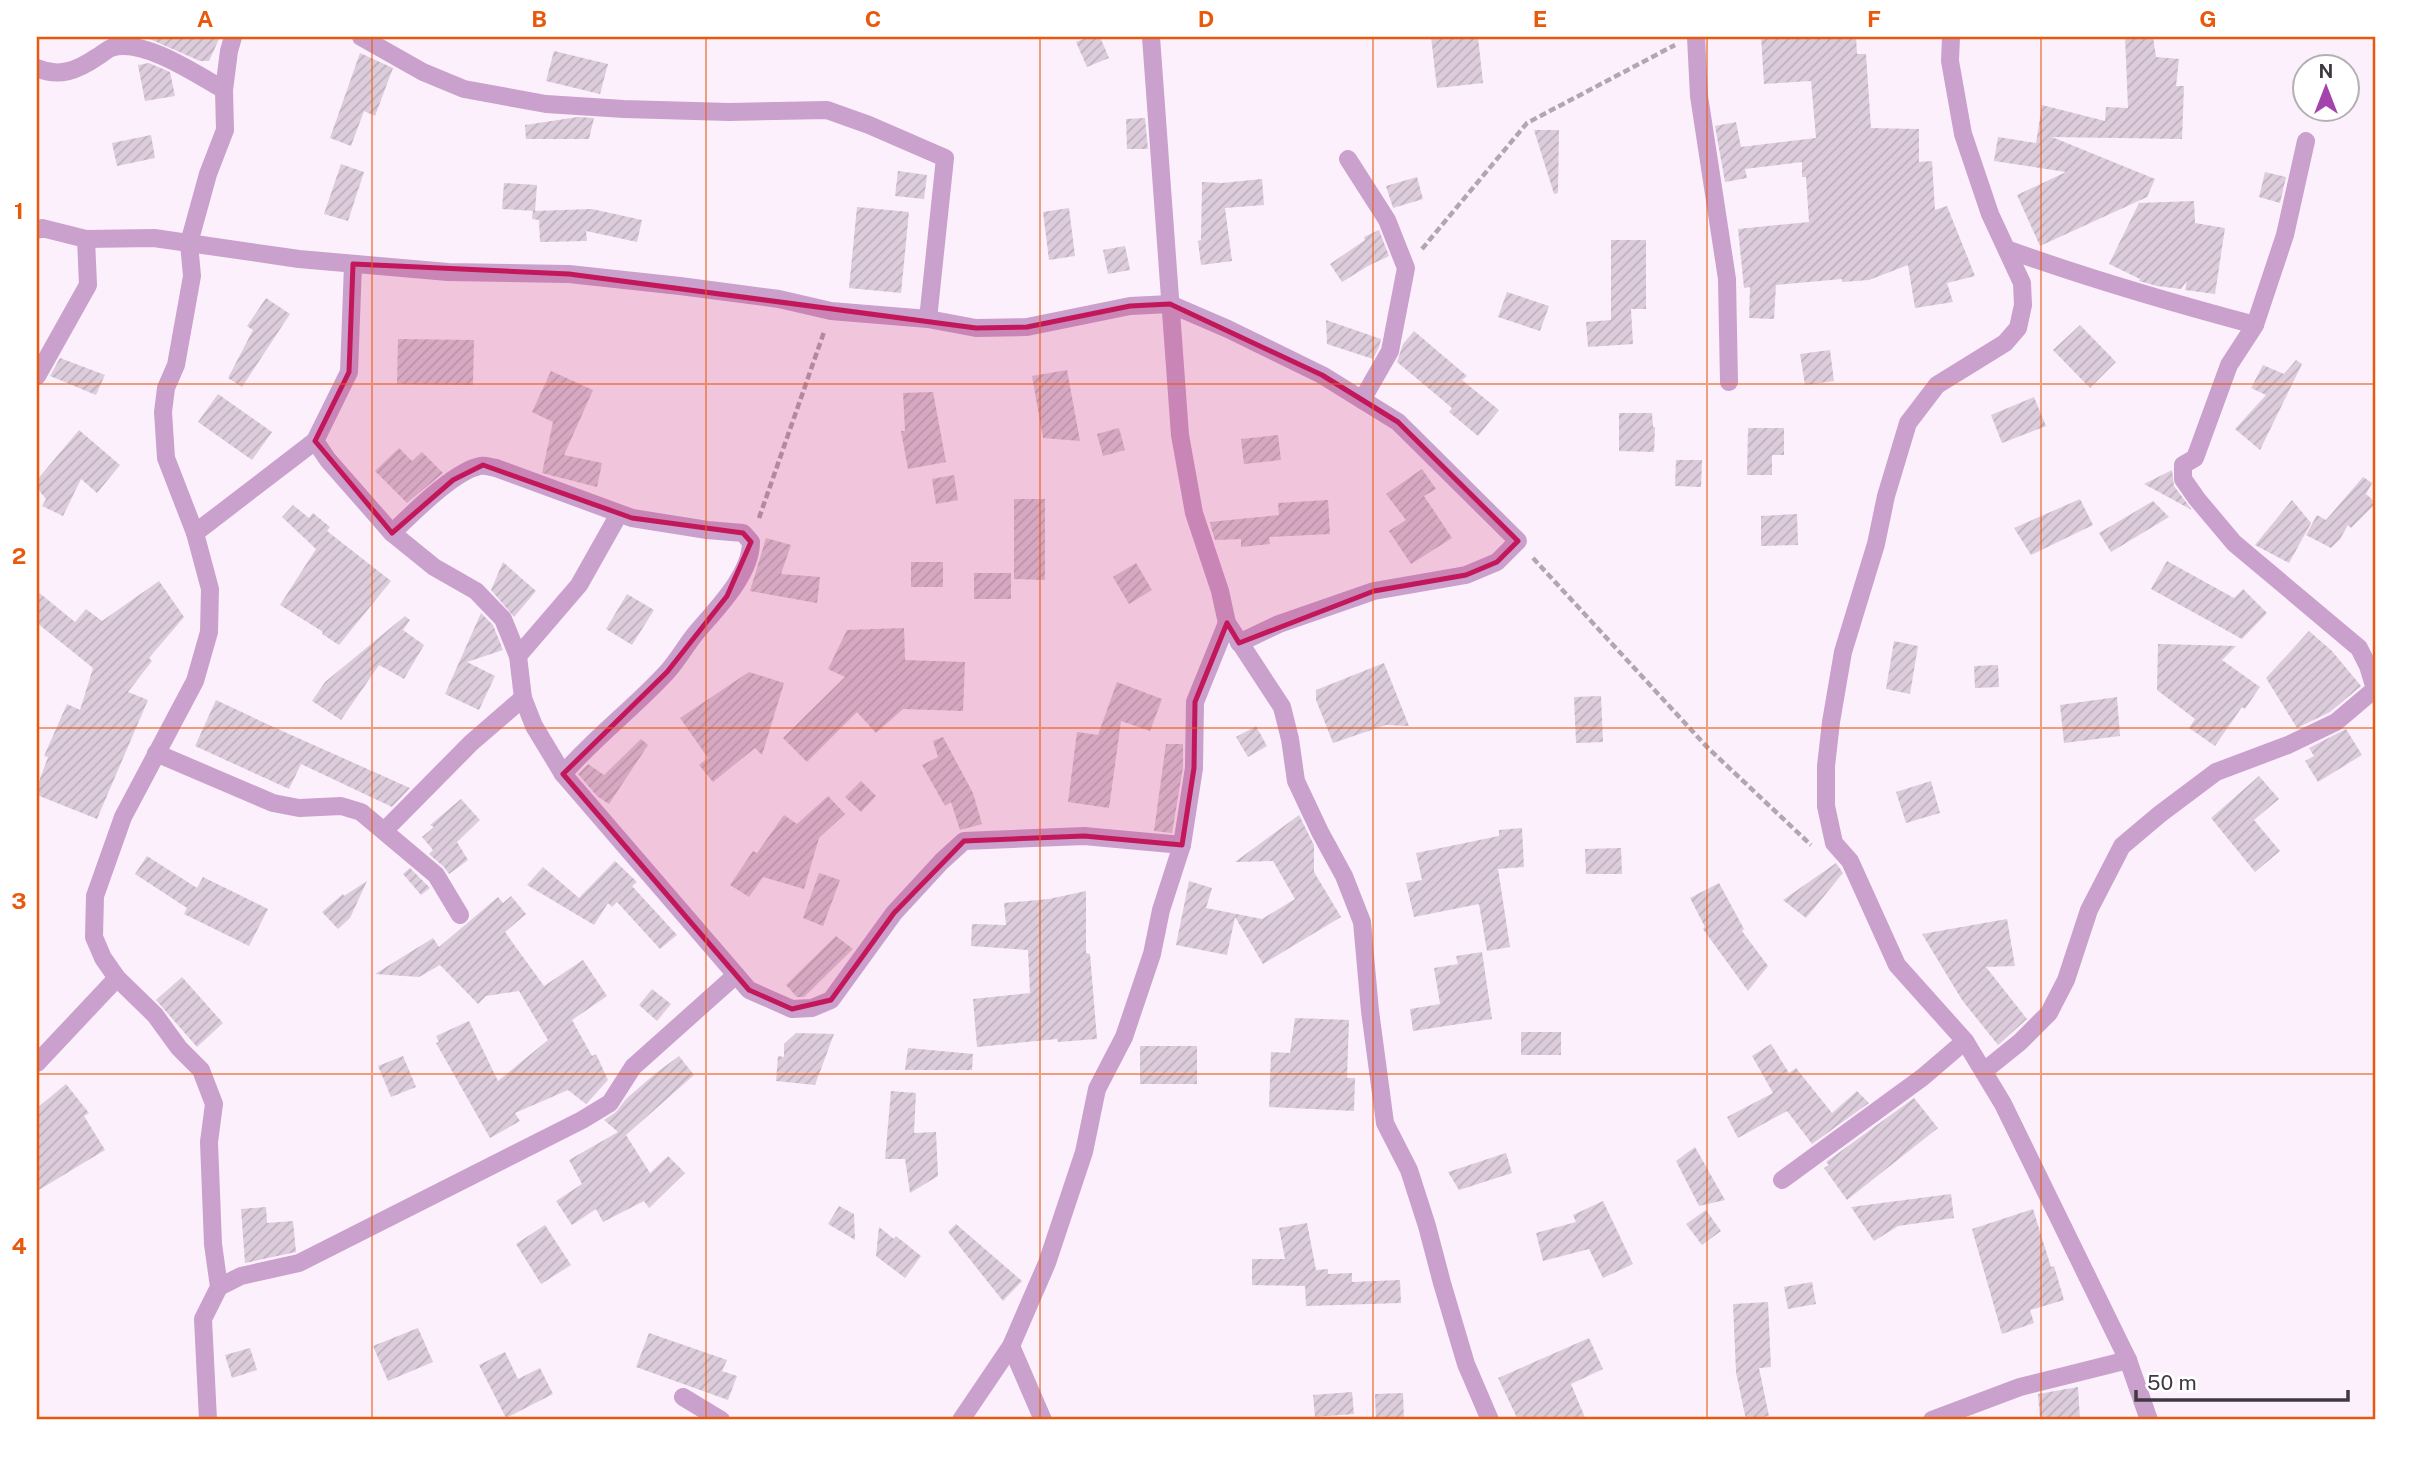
<svg xmlns="http://www.w3.org/2000/svg" width="2413" height="1457" viewBox="0 0 2413 1457" font-family="'Public Sans',sans-serif">
  <style>
    .building { fill: url(#building-hatch) }
    .lines { fill: none; stroke-linecap: round; stroke-linejoin: round }
    .path { stroke: #b1a6b1; stroke-width: 4.5; stroke-dasharray: 7 3.5; stroke-linecap: butt }
    .minor { stroke: #caa0cc; stroke-width: 18 }
    .marked { fill: #c2185b; fill-opacity: 0.2; stroke: #c2185b; stroke-width: 5; stroke-linejoin: round }
    .grid { fill: none; stroke: #e8590c; stroke-width: 2; stroke-opacity: 0.55 }
    .neatline { fill: none; stroke: #e8590c; stroke-width: 2.5 }
    .grid-label { font-size: 23px; text-anchor: middle; font-weight: bold; fill: #e8590c }
  </style>
  <defs>
    <pattern id="building-hatch" width="6" height="6" patternUnits="userSpaceOnUse" patternTransform="scale(1.75)"><rect width="6" height="6" fill="#dcccdc"/><path d="M-1 1l2-2M0 6l6-6M5 7l2-2" fill="none" stroke="#beb0be"/></pattern>
  </defs>
  <rect width="100%" height="100%" fill="#fdf0fd"/>
  <g class="building">
    <polygon points="145,37 220,37 209,61 200,61"/>
    <polygon points="1088,37 1100,37 1109,58 1087,67 1076,42"/>
    <polygon points="1431,37 1478,37 1483,83 1437,88"/>
    <polygon points="1761,37 1856,37 1857,54 1866,54 1871,128 1919,129 1919,162 1932,161 1935,210 1947,206 1975,276 1947,283 1953,302 1915,308 1908,265 1869,280 1842,282 1842,279 1776,285 1774,319 1749,318 1750,287 1744,288 1738,229 1809,222 1806,177 1802,177 1802,162 1745,169 1747,178 1725,182 1715,126 1736,122 1741,147 1816,138 1811,81 1764,84"/>
    <polygon points="2125,37 2153,37 2156,57 2179,59 2176,86 2184,86 2182,139 2052,137 2155,179 2147,197 2040,246 2017,195 2066,172 1994,161 1998,137 2036,143 2042,105 2105,121 2106,107 2128,108"/>
    <polygon points="554,51 608,64 600,94 546,81"/>
    <polygon points="360,53 393,68 375,116 364,111 351,146 330,138"/>
    <polygon points="149,63 170,72 175,96 145,101 138,65"/>
    <polygon points="578,117 594,118 589,139 526,139 525,125"/>
    <polygon points="1145,118 1148,149 1127,149 1126,119"/>
    <polygon points="1534,130 1559,130 1558,193 1554,194"/>
    <polygon points="151,135 155,158 117,166 112,143"/>
    <polygon points="341,164 364,172 348,221 324,214"/>
    <polygon points="898,171 927,175 924,199 895,196"/>
    <polygon points="2265,172 2286,177 2280,203 2259,197"/>
    <polygon points="1417,177 1423,199 1393,208 1386,186"/>
    <polygon points="1262,179 1264,205 1225,208 1232,261 1201,265 1198,241 1201,240 1202,182 1222,183"/>
    <polygon points="504,183 537,185 535,211 502,209"/>
    <polygon points="2194,201 2195,223 2225,228 2215,294 2185,290 2187,281 2181,289 2157,286 2139,281 2140,279 2109,264 2139,203"/>
    <polygon points="857,207 909,212 901,293 849,288"/>
    <polygon points="1069,208 1075,256 1049,260 1043,212"/>
    <polygon points="592,209 642,220 637,242 586,231 587,241 540,242 539,220 532,219 533,211"/>
    <polygon points="1379,230 1389,256 1368,266 1342,282 1330,264 1365,240 1364,237"/>
    <polygon points="1611,240 1646,240 1646,309 1631,309 1633,344 1588,347 1586,322 1611,320"/>
    <polygon points="1125,246 1130,270 1108,274 1103,250"/>
    <polygon points="1507,292 1549,306 1540,331 1498,317"/>
    <polygon points="266,298 290,314 242,387 228,378 253,330 247,326"/>
    <polygon points="1326,320 1381,339 1379,347 1373,359 1327,344"/>
    <polygon points="2080,325 2116,362 2090,388 2053,350"/>
    <polygon points="1414,331 1467,376 1462,380 1499,410 1478,436 1449,412 1452,408 1397,362 1403,344"/>
    <polygon points="398,339 474,340 473,385 397,384"/>
    <polygon points="1830,350 1834,381 1805,385 1800,354"/>
    <polygon points="60,358 105,375 96,395 50,376"/>
    <polygon points="2296,360 2302,364 2260,450 2235,429 2266,395 2251,388 2263,365 2284,374"/>
    <polygon points="1067,370 1080,441 1043,438 1032,376"/>
    <polygon points="551,371 593,390 564,455 602,463 597,487 542,473 553,422 532,412"/>
    <polygon points="933,392 946,462 908,469 901,431 905,431 903,393"/>
    <polygon points="218,394 272,432 252,460 198,422"/>
    <polygon points="2034,397 2046,426 2002,443 1991,415"/>
    <polygon points="1619,413 1652,413 1653,427 1655,427 1654,452 1619,451"/>
    <polygon points="1119,428 1125,450 1103,456 1097,434"/>
    <polygon points="1748,428 1784,428 1784,455 1772,455 1772,475 1747,475"/>
    <polygon points="79,430 120,465 97,493 81,479 63,516 42,506 46,499 37,488 37,480"/>
    <polygon points="1278,435 1281,460 1244,464 1241,439"/>
    <polygon points="399,448 412,461 422,452 443,473 407,503 375,471"/>
    <polygon points="1676,460 1702,460 1701,487 1675,486"/>
    <polygon points="1422,469 1436,489 1424,496 1452,538 1411,564 1389,531 1406,520 1386,494"/>
    <polygon points="2172,470 2174,486 2192,510 2144,484"/>
    <polygon points="954,475 958,500 936,504 932,479"/>
    <polygon points="2363,477 2372,483 2366,494 2376,503 2351,528 2348,525 2340,539 2331,548 2306,535 2317,515 2326,520"/>
    <polygon points="1014,499 1045,499 1045,580 1014,579"/>
    <polygon points="2080,499 2093,525 2031,555 2014,528"/>
    <polygon points="1328,500 1330,534 1269,537 1270,544 1241,547 1241,539 1215,540 1211,527 1210,522 1279,515 1278,503"/>
    <polygon points="2292,500 2311,523 2289,563 2255,545"/>
    <polygon points="2153,501 2169,517 2111,552 2099,533"/>
    <polygon points="293,505 309,518 313,513 330,527 327,531 391,581 339,645 322,634 323,632 280,605 316,549 282,517"/>
    <polygon points="1797,514 1798,545 1761,546 1761,516"/>
    <polygon points="766,538 791,545 781,574 820,577 817,603 750,591"/>
    <polygon points="2167,561 2234,598 2243,589 2267,613 2242,639 2151,589"/>
    <polygon points="503,562 536,591 514,617 491,590"/>
    <rect x="911" y="562" width="32" height="25"/>
    <polygon points="1136,563 1152,590 1129,604 1113,577"/>
    <rect x="974" y="573" width="37" height="26"/>
    <polygon points="159,581 184,617 149,658 152,661 128,692 148,700 97,819 37,795 37,787 48,757 44,756 67,704 80,710 93,668 37,623 37,591 75,622 86,609 102,621"/>
    <polygon points="627,594 654,610 632,645 606,629"/>
    <polygon points="481,613 493,625 503,650 467,662 495,676 479,710 445,694"/>
    <polygon points="405,616 410,620 403,630 424,645 404,679 379,665 341,720 312,701 325,682"/>
    <polygon points="904,628 905,660 965,662 963,711 903,709 876,733 857,712 807,762 783,738 845,677 828,669 847,630"/>
    <polygon points="2309,631 2332,651 2361,686 2330,712 2297,728 2266,678"/>
    <polygon points="1894,641 1918,646 1910,694 1886,689"/>
    <polygon points="2158,644 2236,646 2222,660 2260,687 2245,709 2242,707 2215,746 2189,728 2195,719 2157,690"/>
    <polygon points="1384,663 1409,726 1386,725 1333,743 1316,700 1316,690"/>
    <polygon points="1998,665 1999,687 1975,688 1974,666"/>
    <polygon points="749,672 784,683 762,755 755,748 713,782 699,765 708,758 680,718"/>
    <polygon points="1117,682 1162,699 1150,731 1121,721 1109,808 1068,802 1077,732 1098,735"/>
    <polygon points="1601,696 1603,742 1576,743 1574,697"/>
    <polygon points="2117,697 2120,736 2064,743 2060,705"/>
    <polygon points="216,700 269,725 410,788 392,807 301,764 289,789 195,746"/>
    <polygon points="1256,726 1267,746 1248,757 1236,737"/>
    <polygon points="2346,729 2362,755 2318,782 2305,761 2314,756 2309,748"/>
    <polygon points="943,737 973,793 982,824 960,830 951,802 945,806 922,765 938,757 933,741"/>
    <polygon points="641,739 648,745 609,804 597,796 578,774 588,764 604,775"/>
    <polygon points="1166,744 1183,744 1183,767 1172,833 1154,831"/>
    <polygon points="2259,776 2279,799 2254,820 2280,851 2255,872 2211,818"/>
    <polygon points="861,781 876,796 861,812 845,797"/>
    <polygon points="1931,781 1940,813 1906,823 1896,792"/>
    <polygon points="828,796 845,814 819,838 804,889 763,877 749,897 730,885 753,851 757,853 784,815 797,824"/>
    <polygon points="461,799 480,820 457,842 468,860 449,874 444,867 429,854 433,850 422,837 434,827 430,825"/>
    <polygon points="1299,815 1314,845 1314,872 1341,917 1263,964 1235,917 1227,955 1176,945 1189,881 1212,888 1206,908 1262,919 1295,899 1273,861 1235,862"/>
    <polygon points="1522,828 1524,867 1498,869 1510,947 1487,951 1479,904 1414,917 1406,883 1422,880 1416,853 1499,836 1499,830"/>
    <polygon points="1621,848 1622,874 1586,874 1585,849"/>
    <polygon points="147,856 197,888 203,877 268,909 249,946 184,914 187,908 135,874"/>
    <polygon points="615,861 637,882 632,886 677,935 660,949 617,902 612,907 608,903 594,925 527,885 543,867 579,898"/>
    <polygon points="1836,863 1843,873 1806,918 1783,900"/>
    <polygon points="410,868 430,888 421,895 403,874"/>
    <polygon points="819,873 840,880 823,926 803,918"/>
    <polygon points="367,881 350,918 338,929 322,912 343,894 344,896"/>
    <polygon points="1719,883 1744,929 1742,931 1768,966 1748,991 1703,929 1705,927 1690,898"/>
    <polygon points="1086,891 1086,953 1090,954 1097,1039 1058,1042 1057,1039 977,1047 973,999 1030,993 1028,950 971,946 972,924 1006,925 1004,903 1049,899"/>
    <polygon points="511,896 526,914 505,932 544,986 583,960 607,996 572,1020 592,1056 596,1054 608,1080 586,1104 568,1090 515,1113 520,1121 490,1138 436,1043 439,1042 436,1036 469,1021 498,1081 548,1040 519,991 486,996 478,1004 440,965 419,977 375,974 433,938 439,947 498,897 503,903"/>
    <polygon points="2007,919 2015,966 1986,967 2027,1019 1998,1045 1962,1000 1922,934"/>
    <polygon points="836,936 853,949 804,997 797,997 786,985"/>
    <polygon points="1482,952 1492,1019 1413,1031 1410,1009 1440,1004 1434,968 1458,964 1456,956"/>
    <polygon points="182,977 223,1023 197,1047 156,1000"/>
    <polygon points="652,989 671,1004 657,1021 639,1005"/>
    <polygon points="1295,1018 1349,1020 1347,1078 1355,1078 1354,1111 1269,1107 1271,1052 1290,1053"/>
    <rect x="1521" y="1032" width="40" height="23"/>
    <polygon points="796,1033 834,1034 815,1085 776,1081 778,1056 784,1057 784,1044"/>
    <polygon points="1771,1044 1789,1073 1796,1068 1832,1113 1857,1091 1869,1103 1812,1144 1787,1111 1738,1138 1727,1117 1773,1093 1752,1056"/>
    <rect x="1140" y="1046" width="57" height="38"/>
    <polygon points="908,1048 973,1054 972,1070 905,1070"/>
    <polygon points="403,1056 416,1087 391,1097 378,1066"/>
    <polygon points="679,1056 694,1075 626,1135 650,1173 668,1156 685,1173 649,1208 644,1201 603,1222 596,1209 572,1225 556,1201 582,1184 569,1160 618,1132 604,1120 616,1112 626,1099 656,1073"/>
    <polygon points="66,1084 89,1113 84,1116 105,1150 37,1191 37,1108"/>
    <polygon points="891,1091 916,1093 914,1133 936,1132 938,1176 910,1193 905,1159 885,1159"/>
    <polygon points="1914,1098 1938,1128 1847,1200 1824,1168 1829,1165 1826,1162"/>
    <polygon points="1695,1147 1725,1200 1699,1206 1676,1161"/>
    <polygon points="1506,1153 1512,1173 1459,1190 1448,1172"/>
    <polygon points="1951,1194 1954,1218 1898,1226 1874,1241 1851,1207"/>
    <polygon points="1603,1201 1633,1264 1603,1278 1589,1249 1543,1261 1536,1233 1576,1222 1573,1215"/>
    <polygon points="839,1206 854,1214 855,1240 828,1224"/>
    <polygon points="266,1207 267,1223 293,1221 296,1252 245,1263 241,1209"/>
    <polygon points="2033,1209 2051,1267 2054,1266 2064,1300 2030,1310 2034,1323 2002,1334 1972,1229"/>
    <polygon points="1706,1210 1721,1231 1702,1245 1686,1224"/>
    <polygon points="1307,1223 1316,1270 1328,1269 1328,1274 1352,1273 1352,1282 1400,1280 1401,1303 1306,1306 1305,1286 1252,1285 1252,1259 1285,1259 1279,1228"/>
    <polygon points="956,1224 1022,1281 1003,1301 948,1232"/>
    <polygon points="545,1225 571,1265 541,1284 516,1244"/>
    <polygon points="879,1227 894,1239 896,1236 921,1256 905,1278 876,1256"/>
    <polygon points="1812,1282 1816,1304 1788,1309 1784,1287"/>
    <polygon points="1768,1302 1771,1367 1759,1368 1769,1416 1746,1420 1736,1372 1733,1304"/>
    <polygon points="418,1328 433,1362 388,1381 373,1346"/>
    <polygon points="649,1333 727,1360 722,1371 737,1376 728,1400 636,1367"/>
    <polygon points="1589,1338 1603,1369 1571,1384 1586,1420 1518,1420 1498,1378"/>
    <polygon points="250,1348 257,1370 232,1378 225,1355"/>
    <polygon points="505,1352 518,1379 540,1368 553,1394 506,1418 479,1365"/>
    <polygon points="2078,1387 2080,1420 2040,1420 2038,1394"/>
    <polygon points="1352,1392 1354,1414 1315,1417 1313,1395"/>
    <polygon points="1403,1393 1404,1420 1376,1420 1375,1394"/>
  </g>
  <g class="lines">
    <g class="path">
      <polyline points="1422,249 1527,123 1675,45"/>
      <polyline points="759,518 824,332"/>
      <polyline points="1533,558 1707,747 1811,845"/>
    </g>
    <g class="minor">
      <polyline points="361,37 423,72 464,89 546,104 624,109 729,112 827,110 869,125 945,158 928,319"/>
      <polyline points="1151,37 1180,435 1194,513 1220,591 1227,623 1282,707 1290,739 1296,781 1320,832 1344,876 1362,922 1370,1011 1385,1123 1409,1170 1427,1226 1442,1283 1466,1364 1490,1420"/>
      <polyline points="1696,37 1699,96 1727,279 1729,382"/>
      <polyline points="1951,37 1950,61 1963,134 1990,214 2022,283 2023,305 2018,328 2005,343 1937,385 1908,423 1886,496 1876,544 1843,652 1831,722 1826,766 1826,806 1834,843 1850,861 1897,965 1965,1041 2003,1104 2128,1360 2149,1420"/>
      <path d="M37,68C59,78 78,70 97,57C101,55 106,50 111,48C142,37 198,75 224,90"/>
      <polyline points="1348,159 1387,220 1406,268 1390,351 1362,400"/>
      <polyline points="37,230 42,228 86,239 154,238 299,259 448,272 569,274 680,286 779,299 831,311 928,319 976,328 1027,327 1130,306 1170,304 1228,329 1322,375 1398,422 1518,541 1497,562 1466,575 1374,591 1279,624 1239,643"/>
      <path d="M2009,250C2090,279 2172,303 2255,325"/>
      <polyline points="37,376 88,285 86,239"/>
      <polyline points="315,441 328,460 392,533 434,567 476,591 503,619 518,656 523,698 534,726 563,774 749,990 792,1009 812,1008 831,1000 894,913 942,861 964,841 1084,836 1182,845"/>
      <polyline points="195,533 315,441 349,372 353,264"/>
      <path d="M392,533C412,514 454,471 480,466C485,465 490,467 496,468L632,518L707,530L743,533L751,542C751,575 716,609 696,633C686,645 678,660 667,672C634,708 595,737 563,774"/>
      <polyline points="518,656 579,585 619,514"/>
      <polyline points="156,753 273,803 299,808 341,806 361,812 436,875 460,915"/>
      <polyline points="385,830 471,743 523,698"/>
      <polyline points="37,1063 117,978"/>
      <polyline points="1984,1071 2020,1042 2049,1013 2066,980 2089,910 2122,846 2160,814 2216,772 2288,745 2336,722 2375,689 2368,666 2359,648 2234,543 2197,499 2183,479 2183,465 2195,458 2229,365 2255,325 2285,235 2306,141"/>
      <polyline points="1782,1180 1923,1077 1965,1041"/>
      <polyline points="219,1287 241,1276 299,1263 582,1120 610,1103 633,1067 736,975"/>
      <polyline points="1011,1346 1043,1420"/>
      <polyline points="683,1397 721,1420"/>
      <polyline points="208,1420 203,1319 219,1287 213,1244 209,1142 214,1104 201,1070 179,1048 155,1015 117,978 103,958 94,937 95,896 123,817 195,681 209,632 210,589 195,533 166,458 163,412 166,388 176,365 192,276 189,243 208,174 225,130 224,90 229,51 233,37"/>
      <polyline points="961,1420 1011,1346 1047,1263 1084,1152 1097,1089 1124,1037 1152,954 1161,910 1182,845 1194,768 1195,702 1227,623"/>
      <polyline points="1932,1420 2020,1387 2128,1360"/>
    </g>
  </g>
  <path class="marked" d="M353,264L569,274L976,328L1027,327L1130,306L1170,304L1322,375L1398,422L1518,541L1497,562L1466,575L1374,591L1239,643L1227,623L1195,702L1194,768L1182,845L1084,836L964,841L894,913L831,1000L792,1009L749,990L563,774L667,672L727,596L751,542L743,533L632,518L483,465L453,480L392,533L315,441L349,372Z"/>
  <path class="grid" d="M372,37V1420M706,37V1420M1040,37V1420M1373,37V1420M1707,37V1420M2041,37V1420M37,384H2376M37,728H2376M37,1074H2376"/>
  <rect width="2413" height="1457" fill="none" stroke="#ffffff" stroke-width="77"/>
  <g transform="translate(2326 88)"><circle r="33" fill="#ffffff" stroke="#b3b0b3" stroke-width="2"/>
  <path d="M0-5L12 26L0 18L-12 26Z" fill="#a443ab"/>
  <text y="-10" font-size="19" font-weight="bold" text-anchor="middle" fill="#403a40">N</text>
  </g>
  <path d="M2136 1390v10h212v-10" fill="none" stroke="#403a40" stroke-width="3.5"/>
  <text x="2147" y="1390" font-size="21" fill="#403a40" stroke="#ffffff" stroke-width="5" paint-order="stroke">50 m</text>
  <rect x="38" y="38" width="2336" height="1380" class="neatline"/>
  <g class="grid-label">
    <text x="205" y="27">A</text>
    <text x="539" y="27">B</text>
    <text x="873" y="27">C</text>
    <text x="1206" y="27">D</text>
    <text x="1540" y="27">E</text>
    <text x="1874" y="27">F</text>
    <text x="2208" y="27">G</text>
    <text x="19" y="219">1</text>
    <text x="19" y="564">2</text>
    <text x="19" y="909">3</text>
    <text x="19" y="1254">4</text>
  </g>
</svg>
